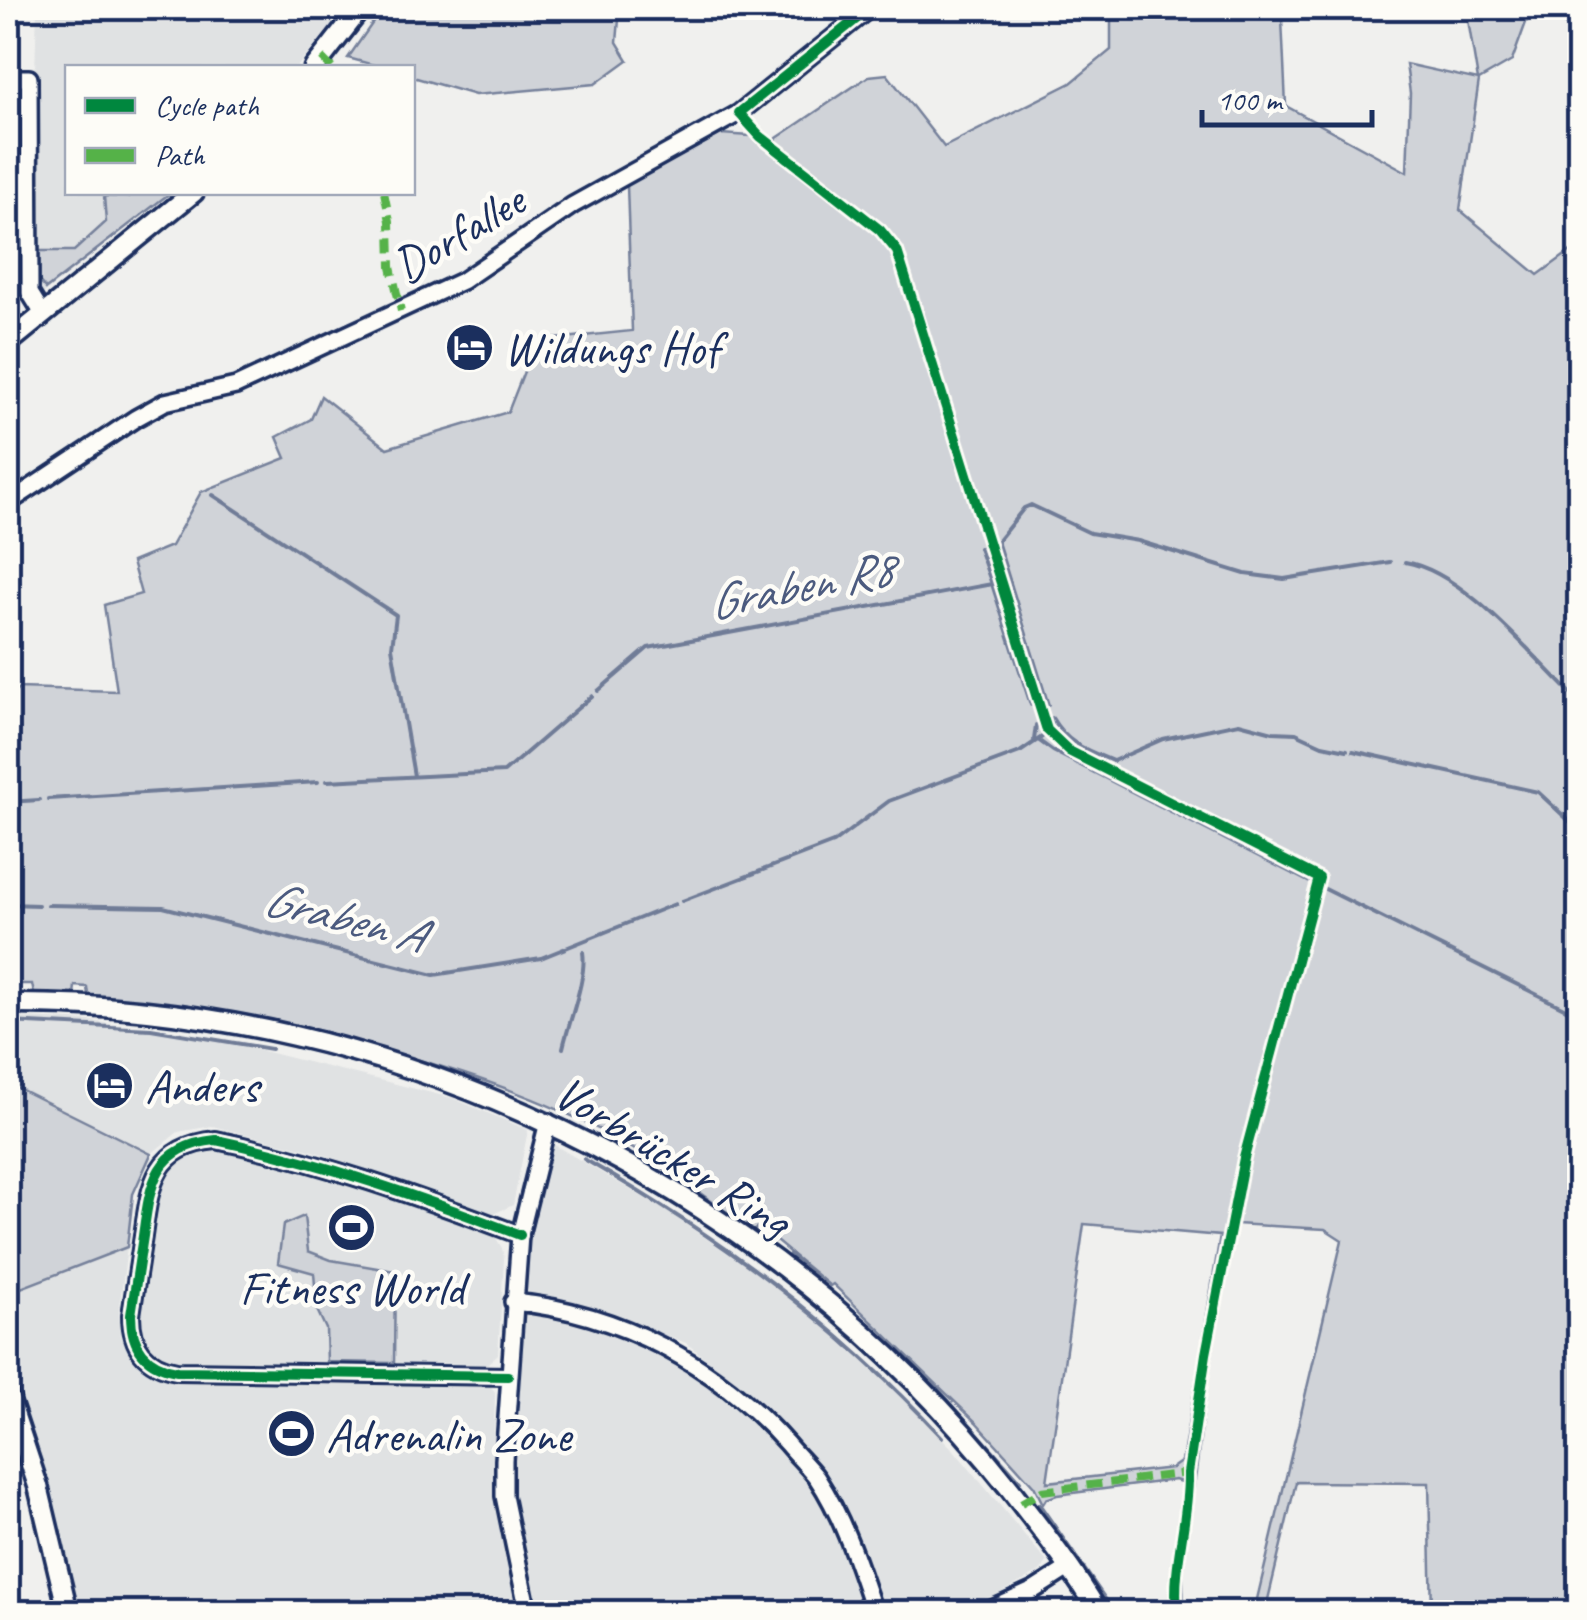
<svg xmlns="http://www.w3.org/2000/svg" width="1587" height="1620" viewBox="0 0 1587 1620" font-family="Caveat,sans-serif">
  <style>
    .built { fill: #e0e2e3 }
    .green { fill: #d0d3d8; stroke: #76819b; stroke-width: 2.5; fill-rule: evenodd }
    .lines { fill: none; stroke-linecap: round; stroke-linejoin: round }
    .stream { stroke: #6f7b97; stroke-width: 4 }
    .minor-casing { stroke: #1b2f5e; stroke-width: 22 }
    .major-casing { stroke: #1b2f5e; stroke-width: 25 }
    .minor { stroke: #fdfcf7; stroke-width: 15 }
    .major { stroke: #fdfcf7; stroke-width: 18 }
    .quiet { stroke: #55b248; stroke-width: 8; stroke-dasharray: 15 8; stroke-linecap: butt }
    .cycleway-casing { stroke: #fdfcf7; stroke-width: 16 }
    .cycleway { stroke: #00873e; stroke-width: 10 }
    .labels { text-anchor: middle; stroke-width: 9; stroke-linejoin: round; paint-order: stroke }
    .street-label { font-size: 48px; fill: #1b2f5e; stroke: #fdfcf7 }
    .poi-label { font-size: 48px; fill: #1b2f5e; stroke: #fdfcf7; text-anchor: start }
    .water-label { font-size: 50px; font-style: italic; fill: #4c5b7f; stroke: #fdfcf7 }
  </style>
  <rect width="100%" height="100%" fill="#f0f0ee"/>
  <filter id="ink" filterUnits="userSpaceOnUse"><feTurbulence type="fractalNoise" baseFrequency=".01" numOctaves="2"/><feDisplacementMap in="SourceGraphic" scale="20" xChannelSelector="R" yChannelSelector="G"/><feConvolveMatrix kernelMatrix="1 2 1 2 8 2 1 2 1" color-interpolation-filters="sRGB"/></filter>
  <g filter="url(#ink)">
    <g class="built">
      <polygon points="37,8 346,8 297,67 68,68 68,192 171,193 43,294 36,276 34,107"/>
      <polygon points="8,1017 91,1021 227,1042 452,1098 528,1130 513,1205 493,1214 313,1151 212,1126 178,1132 151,1154 8,1083"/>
      <polygon points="215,1143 309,1164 479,1225 494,1235 502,1248 504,1259 498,1354 487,1364 168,1362 148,1349 137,1330 134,1308 149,1200 166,1162"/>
      <polygon points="551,1143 663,1209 786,1293 878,1375 953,1449 1047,1562 1040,1572 994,1596 945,1612 883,1612 864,1555 825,1473 766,1406 686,1343 596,1309 529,1293 520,1275 543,1149"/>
      <polygon points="127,1247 119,1311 121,1336 137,1363 162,1374 191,1379 486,1380 495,1392 493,1480 519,1612 77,1612 65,1552 8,1370 8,1293"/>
      <polygon points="530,1309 591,1326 674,1359 753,1417 809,1483 849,1561 865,1612 535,1612 511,1491 509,1464 517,1318"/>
    </g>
    <g class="green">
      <polygon points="383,8 620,8 617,42 628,60 595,84 475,95 413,77 412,68 381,67 348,58"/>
      <path d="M1106,8H1276L1282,19L1286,106L1407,172L1410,93L1406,64L1478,80L1466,8H1579V27L1528,17L1512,61L1479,80L1460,210L1538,275L1579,245V1612H1432L1429,1483L1296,1482L1266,1608L1264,1612H1254L1342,1240L1325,1229L1236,1224L1208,1378L1183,1574L1184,1612H1172L1174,1560L1183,1487L1181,1482L1175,1480L1057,1495L1046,1499L1043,1504L1034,1486L976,1422L833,1284L830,1286L758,1226L753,1232C713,1201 671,1172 627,1145C558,1104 479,1077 402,1055C298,1025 195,1004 88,995L87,987L75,986L74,995L34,994L32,984H8V701L19,688L117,691L104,605L141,594L132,562L171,546L201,492L286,458L277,437L311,419L321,396L387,448L508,412L536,341L632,331L627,185L721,134L751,136L773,149L777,138L869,76L887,74L944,147L1071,83L1111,50V16ZM1084,1224L1220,1236L1182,1461L1172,1468L1047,1482Z"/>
      <polygon points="129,193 170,193 46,289 38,280 38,251 74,251 106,222 104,196 128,197"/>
      <polygon points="8,1083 151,1154 133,1194 127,1247 8,1293"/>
      <polygon points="304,1216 308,1251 331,1260 395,1271 394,1363 327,1362 326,1329 317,1310 314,1273 278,1263 283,1225"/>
    </g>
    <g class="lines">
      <g class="stream">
        <polyline points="213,495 396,615 392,647 414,776"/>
        <polyline points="997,541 1048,705"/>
        <polyline points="996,543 1024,508 1031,505 1090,533 1138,541 1245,574 1284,579 1390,562"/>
        <path d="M1405,562C1466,572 1535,660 1580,702"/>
        <polyline points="992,584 1031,705"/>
        <polyline points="598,691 648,648 992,584 979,548"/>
        <path d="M1052,718C1067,744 1086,750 1113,761L1163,739L1239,723L1273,732L1296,733L1322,745L1347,750"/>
        <polyline points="1034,740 1036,725"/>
        <polyline points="1038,740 1053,751 1310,882"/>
        <polyline points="1353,751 1538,792 1580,831"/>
        <polyline points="327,781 504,772 592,696"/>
        <polyline points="48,799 318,782"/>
        <polyline points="8,802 39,800"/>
        <polyline points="1323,888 1580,1016"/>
        <polyline points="682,901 833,843 889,801 1020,752 1042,737"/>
        <polyline points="8,904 38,905"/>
        <polyline points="47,905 163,907 434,975 541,958 675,904"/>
        <polyline points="8,1022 151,1029 271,1049"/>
        <path d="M563,1048C569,1021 587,978 583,952"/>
        <path d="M584,1159C721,1238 834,1321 942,1437"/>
        <polyline points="790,1254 937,1388 1020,1481"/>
        <polyline points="1039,1504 1114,1612"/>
        <polyline points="1070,1603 1076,1612"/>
      </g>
      <defs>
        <g id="minor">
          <polyline points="8,78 29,78 30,293 43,314"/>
          <polyline points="8,503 136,418 165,402 236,386 462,281 573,205 739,113 870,8"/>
          <path d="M513,1302C620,1312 717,1365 787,1444C796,1455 808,1466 817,1478C844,1519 859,1567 874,1612"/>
          <path d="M508,1376L177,1371C146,1366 131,1347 131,1315C135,1289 139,1262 143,1236C150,1184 154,1146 216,1140C321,1162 420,1197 520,1235"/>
          <polyline points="528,1612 504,1496 504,1460 520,1235 548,1122"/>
          <polyline points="986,1612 1034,1590 1070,1567"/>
        </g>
        <g id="major">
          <polyline points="314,68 361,8"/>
          <polyline points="8,343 194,192"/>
          <path d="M8,1004C396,1001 770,1186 1010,1489C1041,1529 1073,1569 1098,1612"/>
          <polyline points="8,1395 38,1486 68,1612"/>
        </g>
      </defs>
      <use href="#minor" class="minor-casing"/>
      <use href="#major" class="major-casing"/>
      <use href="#minor" class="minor"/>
      <use href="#major" class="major"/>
      <g class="quiet">
        <polyline points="322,58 332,68"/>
        <polyline points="384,192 390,221 391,267 401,311"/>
        <polyline points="1021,1503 1042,1491 1188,1473"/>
      </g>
      <defs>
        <g id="cycleway">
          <path d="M870,8L739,113L760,136L880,230L897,251L1047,730L1069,751L1319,878L1244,1158L1206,1354L1188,1473C1189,1520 1172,1565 1177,1612"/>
          <path d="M508,1376L177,1371C146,1366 131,1347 131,1315C135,1289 139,1262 143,1236C150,1184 154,1146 216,1140C321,1162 420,1197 520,1235"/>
        </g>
      </defs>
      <use href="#cycleway" class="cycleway-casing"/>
      <use href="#cycleway" class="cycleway"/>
    </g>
  </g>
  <defs>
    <symbol id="hotel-disc" viewBox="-11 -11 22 22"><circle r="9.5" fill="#1b2f5e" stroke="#fdfcf7"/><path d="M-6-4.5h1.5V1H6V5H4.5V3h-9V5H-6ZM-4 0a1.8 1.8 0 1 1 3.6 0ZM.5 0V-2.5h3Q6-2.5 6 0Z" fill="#fff"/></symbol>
    <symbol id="stadium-disc" viewBox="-11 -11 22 22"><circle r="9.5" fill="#1b2f5e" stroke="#fdfcf7"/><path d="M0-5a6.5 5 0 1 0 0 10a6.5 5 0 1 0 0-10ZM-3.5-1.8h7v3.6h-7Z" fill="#fff"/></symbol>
  </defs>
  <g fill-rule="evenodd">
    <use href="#hotel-disc" x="442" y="320" width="55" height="55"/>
    <use href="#hotel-disc" x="82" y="1058" width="55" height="55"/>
    <use href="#stadium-disc" x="324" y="1200" width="55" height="55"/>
    <use href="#stadium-disc" x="264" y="1406" width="55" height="55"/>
  </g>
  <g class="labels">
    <g class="street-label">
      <text transform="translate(458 232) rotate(-31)" y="17">Dorfallee</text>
      <text transform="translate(673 1155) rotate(31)" y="17">Vorbrücker Ring</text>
    </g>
    <g class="poi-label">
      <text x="504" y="364">Wildungs Hof</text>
      <text x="145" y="1102">Anders</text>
      <text x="352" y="1304" text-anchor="middle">Fitness World</text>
      <text x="326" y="1451">Adrenalin Zone</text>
    </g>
    <g class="water-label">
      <text transform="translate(800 584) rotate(-11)" y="18">Graben R8</text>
      <text transform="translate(344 915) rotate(14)" y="18">Graben A</text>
    </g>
  </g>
  <rect width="1587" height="1620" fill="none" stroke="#fdfcf7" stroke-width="40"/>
  <rect x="20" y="20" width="1547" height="1580" fill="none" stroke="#1b2f5e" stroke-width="4" filter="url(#ink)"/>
  <rect x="65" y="65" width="350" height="130" fill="#fdfcf7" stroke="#a3aaba" stroke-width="2.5"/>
  <rect x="85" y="98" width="50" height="15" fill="#00873e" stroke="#a3aaba" stroke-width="2.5"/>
  <text x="155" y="115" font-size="30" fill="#1b2f5e">Cycle path</text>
  <rect x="85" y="148" width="50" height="15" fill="#55b248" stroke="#a3aaba" stroke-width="2.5"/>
  <text x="155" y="165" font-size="30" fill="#1b2f5e">Path</text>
  <path d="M1202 110v15h170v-15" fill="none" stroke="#1b2f5e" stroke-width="5"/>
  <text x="1217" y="110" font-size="30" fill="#1b2f5e" stroke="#fdfcf7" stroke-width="8" paint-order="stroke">100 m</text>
</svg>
